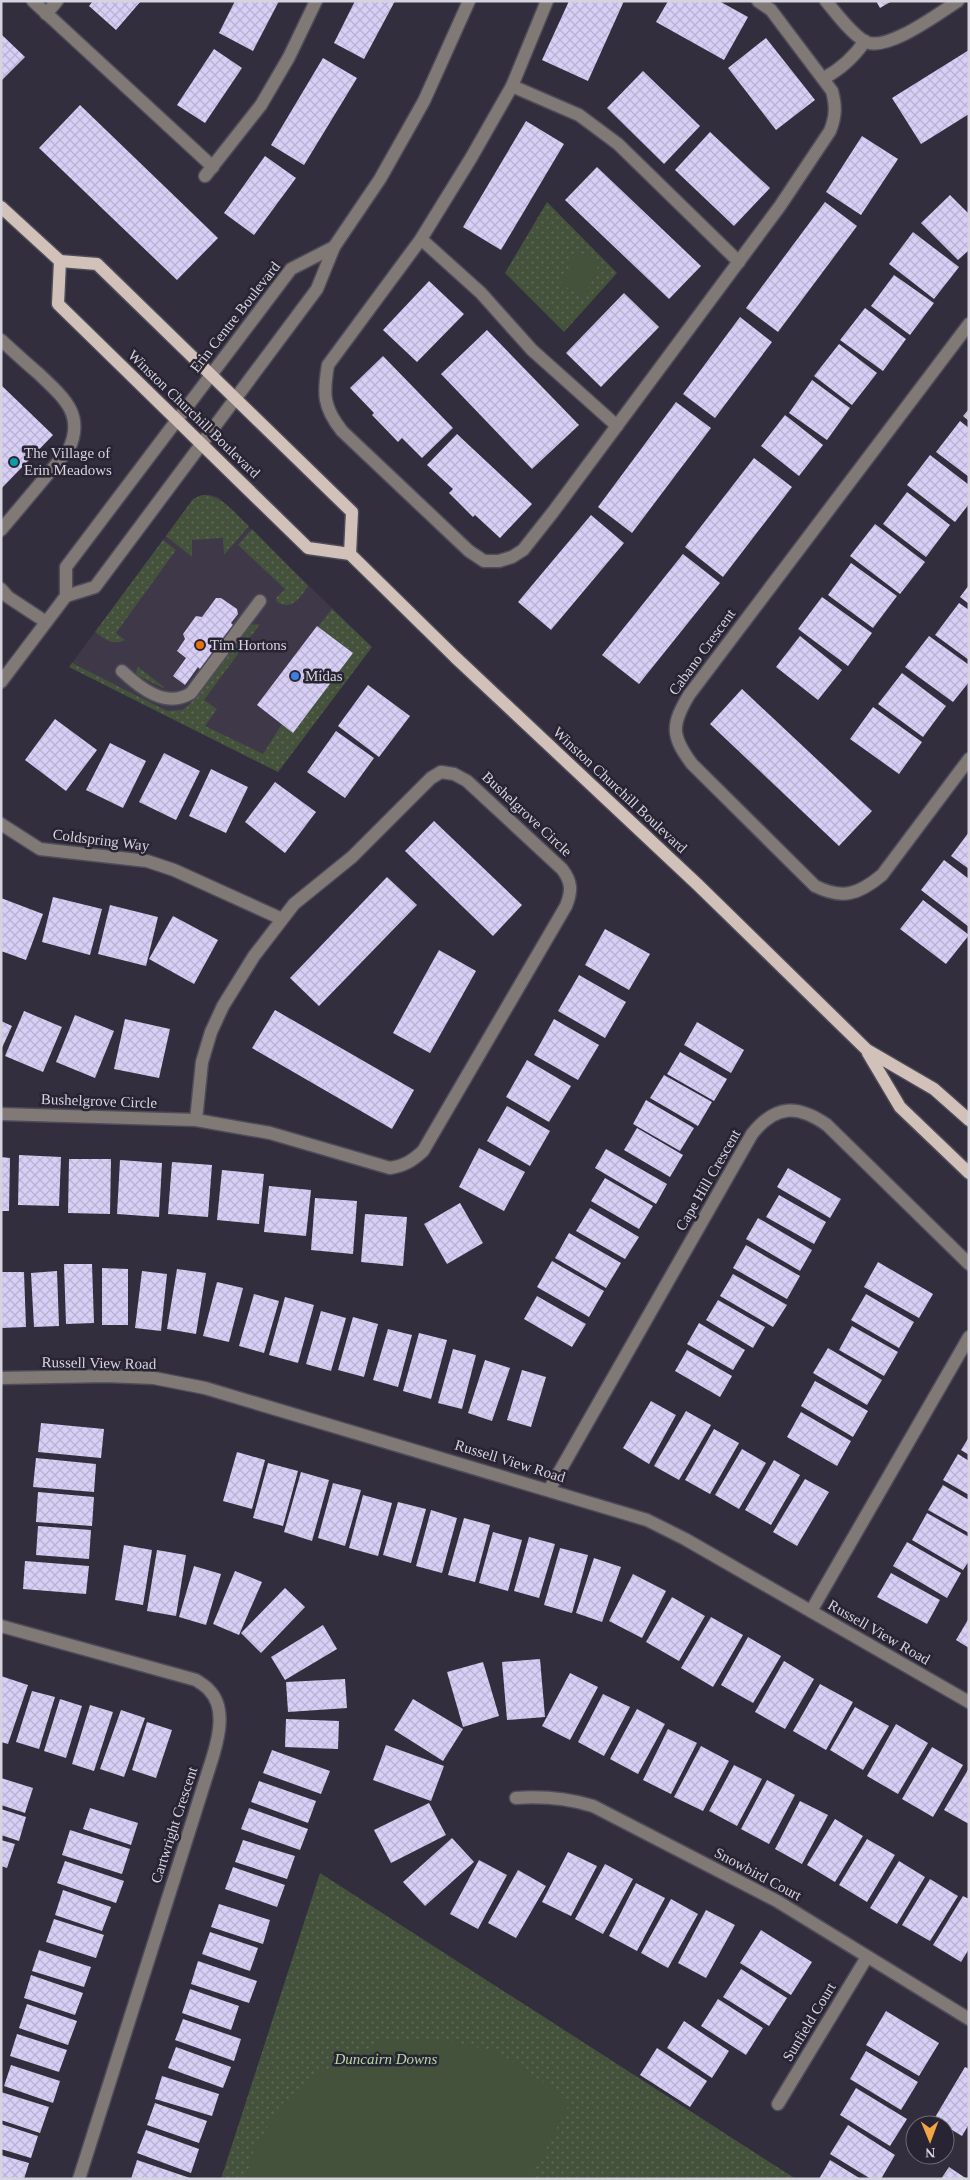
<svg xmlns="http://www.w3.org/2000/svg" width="970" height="2180" viewBox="0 0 970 2180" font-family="'Times New Roman',serif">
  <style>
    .commercial { fill: #3f3848 }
    .green { fill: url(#green-dots) }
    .pitch { fill: #44523c }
    .building { fill: url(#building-cross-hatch) }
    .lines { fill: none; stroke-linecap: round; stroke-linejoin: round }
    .minor-casing { stroke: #4f4c5a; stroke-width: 15 }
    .major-casing { stroke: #4f4c5a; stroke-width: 15 }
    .minor { stroke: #817975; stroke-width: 12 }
    .major { stroke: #d2c1b8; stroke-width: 12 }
    .culture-dot { fill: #0f9aa8; stroke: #282433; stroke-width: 2 }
    .food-dot { fill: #e8710a; stroke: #282433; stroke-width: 2 }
    .shop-dot { fill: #3f7fe0; stroke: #282433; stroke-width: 2 }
    .labels { text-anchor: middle; stroke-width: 5; stroke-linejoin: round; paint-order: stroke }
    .street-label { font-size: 15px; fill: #d5d3dd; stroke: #282433 }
    .poi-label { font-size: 15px; fill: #d5d3dd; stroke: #282433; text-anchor: start }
    .park-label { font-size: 15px; font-style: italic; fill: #b5d8a1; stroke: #282433 }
  </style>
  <defs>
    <pattern id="green-dots" width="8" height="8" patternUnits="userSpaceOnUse" patternTransform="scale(1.25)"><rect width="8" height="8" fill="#44523c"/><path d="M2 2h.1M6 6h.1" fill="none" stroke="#5e6a58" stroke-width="1.8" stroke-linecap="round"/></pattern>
    <pattern id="building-cross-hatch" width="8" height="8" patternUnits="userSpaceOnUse" patternTransform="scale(1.25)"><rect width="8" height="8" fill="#d7cff5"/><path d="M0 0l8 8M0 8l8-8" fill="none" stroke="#b9b2d1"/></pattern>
  </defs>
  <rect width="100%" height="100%" fill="#322e3d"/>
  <polygon class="commercial" points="202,495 210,495 218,497 372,647 278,772 69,667 193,499"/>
  <g class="green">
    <polygon points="547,202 617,273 564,332 505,273"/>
    <path d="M202,495C222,494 235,514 249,526L224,555L223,538L192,540V557L166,536L193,499Z"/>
    <path d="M252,529L308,586C301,597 292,611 277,602L276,598L285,589L238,545Z"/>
    <path d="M163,540L176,550L116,633L125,640C113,646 104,639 95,632Z"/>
    <polygon points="332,609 372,647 278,772 69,667 72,663 167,711 182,710 188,706 249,625 260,624 204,700 217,709 205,726 263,754 282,724 353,653 318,627"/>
    <polygon points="138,667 164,687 163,688 137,675 136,672"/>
    <polygon points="320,1873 796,2179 221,2179"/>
  </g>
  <g class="pitch">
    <polygon points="576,251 600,261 585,295 561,285"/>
    <polygon points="444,2040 498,2052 571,2101 530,2179 246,2179 254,2149 283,2103 310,2079 345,2059 384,2041"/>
  </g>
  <g class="building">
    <polygon points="93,1 141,1 116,30 89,6"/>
    <polygon points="235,1 279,1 253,51 219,33"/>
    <polygon points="355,1 395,1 364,59 334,43"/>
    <polygon points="569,1 624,1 588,81 542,60"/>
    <polygon points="668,1 719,1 748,17 724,60 656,22"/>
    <polygon points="876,1 892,1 880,8"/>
    <polygon points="1,34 25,57 1,81"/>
    <polygon points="766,38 815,100 776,130 728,68"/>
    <polygon points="214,49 242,68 205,123 177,105"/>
    <polygon points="969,50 969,114 921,144 892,98"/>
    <polygon points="323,58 357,78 304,165 271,145"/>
    <polygon points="643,71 700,126 664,164 607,108"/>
    <polygon points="80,105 218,238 177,280 39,148"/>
    <polygon points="526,121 564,144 501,250 463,227"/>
    <polygon points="710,132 770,188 734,226 675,170"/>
    <polygon points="862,136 898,159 861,215 826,192"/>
    <polygon points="265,156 296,178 254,235 224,213"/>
    <polygon points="597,167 701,266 669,299 565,200"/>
    <polygon points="950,195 969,214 969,250 958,260 921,223"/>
    <polygon points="825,202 857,226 778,332 746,308"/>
    <polygon points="913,232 959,267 934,299 889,264"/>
    <polygon points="894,275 934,303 910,335 871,306"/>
    <polygon points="429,281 464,314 417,362 383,330"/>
    <polygon points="624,293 659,327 601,387 566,353"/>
    <polygon points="865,308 906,339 883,371 840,340"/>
    <polygon points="740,317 772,342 715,418 683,394"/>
    <polygon points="487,330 579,425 532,469 441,374"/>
    <polygon points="839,344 877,373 852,405 814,376"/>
    <polygon points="383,356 453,428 422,458 402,438 398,442 372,415 374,413 350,388"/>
    <polygon points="812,380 850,408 827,440 789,413"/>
    <polygon points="1,385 53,435 1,489"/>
    <polygon points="676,402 711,428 632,533 598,507"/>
    <polygon points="969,409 969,421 963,416"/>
    <polygon points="785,415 823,445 799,476 761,446"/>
    <polygon points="960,421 969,428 969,477 936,452"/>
    <polygon points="457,434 532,504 500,538 475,515 473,517 449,493 453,489 427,465"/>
    <polygon points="930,455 969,485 969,504 955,522 907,485"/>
    <polygon points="754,458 792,487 723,577 685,547"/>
    <polygon points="907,492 950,525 926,557 883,524"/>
    <polygon points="591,515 624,543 551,630 518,602"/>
    <polygon points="875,524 925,562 900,594 850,556"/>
    <polygon points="683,554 720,583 639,684 602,655"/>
    <polygon points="851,563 897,596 873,628 828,595"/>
    <polygon points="969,585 969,604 960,597"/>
    <polygon points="822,597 872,633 848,666 798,629"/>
    <polygon points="216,598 221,598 237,609 238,614 231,623 234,626 201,670 198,667 185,685 173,676 186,658 177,651 185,639 183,634 196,616 202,617"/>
    <polygon points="959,603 969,610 969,660 935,635"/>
    <polygon points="317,626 353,653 293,733 257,705"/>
    <polygon points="800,636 842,670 818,700 776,667"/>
    <polygon points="929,636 969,665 969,682 953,702 905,667"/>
    <polygon points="902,673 946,706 923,737 878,704"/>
    <polygon points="368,685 410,716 379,757 338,726"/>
    <polygon points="742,689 872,811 839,846 710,724"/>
    <polygon points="873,707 922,742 899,774 850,739"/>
    <polygon points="55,719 97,750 66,791 25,760"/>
    <polygon points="336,731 374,758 345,798 307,772"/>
    <polygon points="110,743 146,761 123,808 86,790"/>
    <polygon points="164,753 200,771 176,820 139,802"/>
    <polygon points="211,769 248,787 226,833 189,816"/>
    <polygon points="275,782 316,812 285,853 245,822"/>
    <polygon points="434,821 522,905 493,936 405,851"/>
    <polygon points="969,832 969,869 951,856"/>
    <polygon points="944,860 969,879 969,927 921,890"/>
    <polygon points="387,877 417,905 319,1006 290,978"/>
    <polygon points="53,897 102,909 90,955 42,942"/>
    <polygon points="1,898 43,914 26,960 1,951"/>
    <polygon points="923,900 969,935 946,964 900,929"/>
    <polygon points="110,905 158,917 146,966 98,954"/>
    <polygon points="173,916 218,940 194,984 149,959"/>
    <polygon points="605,929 650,954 629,990 585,965"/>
    <polygon points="439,950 476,971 430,1053 393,1033"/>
    <polygon points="579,975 626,1002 605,1038 558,1011"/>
    <polygon points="275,1010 414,1090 392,1129 252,1048"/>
    <polygon points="24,1011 62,1027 43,1072 5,1056"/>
    <polygon points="75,1015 114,1031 95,1078 56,1062"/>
    <polygon points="125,1019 170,1029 159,1078 114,1069"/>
    <polygon points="554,1019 599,1045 578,1080 534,1055"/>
    <polygon points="1,1021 12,1026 1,1050"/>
    <polygon points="697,1022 744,1050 731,1073 684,1045"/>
    <polygon points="680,1052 727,1079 714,1101 667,1074"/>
    <polygon points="527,1060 571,1086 549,1122 506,1097"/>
    <polygon points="664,1075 712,1102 698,1126 650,1098"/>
    <polygon points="646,1100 694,1128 680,1151 633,1124"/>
    <polygon points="507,1106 550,1131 530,1166 487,1141"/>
    <polygon points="637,1128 683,1155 670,1177 624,1150"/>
    <polygon points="479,1148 525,1172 504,1211 459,1187"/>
    <polygon points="606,1149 667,1184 656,1204 595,1168"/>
    <polygon points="19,1155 61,1157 59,1206 18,1205"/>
    <polygon points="1,1157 10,1158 9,1211 1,1211"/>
    <polygon points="69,1159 111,1159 110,1214 68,1213"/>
    <polygon points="120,1160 162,1163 159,1217 117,1214"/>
    <polygon points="172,1162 212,1165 208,1217 168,1214"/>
    <polygon points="788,1168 841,1199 830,1218 777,1187"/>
    <polygon points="222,1170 264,1174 259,1224 217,1220"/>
    <polygon points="605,1178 653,1206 639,1229 591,1201"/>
    <polygon points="269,1186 311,1190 306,1236 264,1232"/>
    <polygon points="779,1195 826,1222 814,1244 766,1217"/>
    <polygon points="315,1198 357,1201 353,1254 311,1250"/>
    <polygon points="460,1203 483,1243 447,1264 424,1224"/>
    <polygon points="590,1208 639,1237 625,1259 576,1231"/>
    <polygon points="365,1214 407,1217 403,1266 361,1262"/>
    <polygon points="758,1218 812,1250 800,1271 746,1239"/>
    <polygon points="569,1233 621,1263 606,1288 555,1258"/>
    <polygon points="746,1245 800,1276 787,1299 733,1268"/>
    <polygon points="552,1261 604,1291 589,1317 537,1287"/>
    <polygon points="878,1262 933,1294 919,1318 864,1287"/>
    <polygon points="64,1264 92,1264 94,1323 66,1324"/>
    <polygon points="102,1268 128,1269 128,1325 102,1325"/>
    <polygon points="177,1269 206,1273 196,1334 167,1329"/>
    <polygon points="57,1271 59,1326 34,1327 31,1273"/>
    <polygon points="142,1271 167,1274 161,1331 135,1328"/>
    <polygon points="1,1272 24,1272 26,1327 1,1328"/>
    <polygon points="733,1274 787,1305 773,1327 720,1296"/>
    <polygon points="217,1282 243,1288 229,1342 203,1336"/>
    <polygon points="254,1294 279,1301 264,1353 239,1346"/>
    <polygon points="866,1294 914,1322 899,1348 851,1320"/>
    <polygon points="537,1296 586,1324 572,1347 524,1319"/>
    <polygon points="285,1297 314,1305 298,1363 269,1355"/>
    <polygon points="718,1300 765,1327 753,1348 706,1320"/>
    <polygon points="321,1311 346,1318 331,1371 306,1364"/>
    <polygon points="353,1317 378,1324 364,1377 338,1370"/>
    <polygon points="699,1323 745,1350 733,1370 687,1344"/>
    <polygon points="852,1326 898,1352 884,1376 839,1350"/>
    <polygon points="388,1329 412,1335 398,1387 373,1380"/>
    <polygon points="419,1333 447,1340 431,1399 403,1391"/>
    <polygon points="828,1348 882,1380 867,1405 813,1373"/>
    <polygon points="453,1349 476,1355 462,1409 438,1403"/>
    <polygon points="687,1350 732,1376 720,1397 675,1371"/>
    <polygon points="485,1360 510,1368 492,1421 468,1413"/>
    <polygon points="522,1370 546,1377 531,1427 507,1420"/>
    <polygon points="815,1381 868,1411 853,1437 801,1406"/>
    <polygon points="651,1401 676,1415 649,1464 623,1448"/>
    <polygon points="686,1411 711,1425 679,1480 654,1466"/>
    <polygon points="801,1412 851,1441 837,1466 787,1437"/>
    <polygon points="41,1423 104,1429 101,1458 38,1452"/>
    <polygon points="714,1429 739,1443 710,1494 685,1480"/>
    <polygon points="969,1437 969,1455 961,1450"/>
    <polygon points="742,1449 766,1463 739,1509 715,1495"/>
    <polygon points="237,1452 265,1460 252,1509 223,1501"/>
    <polygon points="958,1454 969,1461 969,1495 943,1480"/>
    <polygon points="36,1458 96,1464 94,1492 33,1487"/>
    <polygon points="774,1460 800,1475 771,1525 745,1510"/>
    <polygon points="268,1463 298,1471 283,1526 253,1518"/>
    <polygon points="301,1472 329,1480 312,1541 284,1532"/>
    <polygon points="805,1479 829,1492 797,1546 773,1532"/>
    <polygon points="333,1483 361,1490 345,1546 318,1538"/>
    <polygon points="943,1485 969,1500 969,1533 928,1510"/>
    <polygon points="38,1492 94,1497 92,1526 36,1522"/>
    <polygon points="363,1495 392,1503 378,1556 349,1548"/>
    <polygon points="398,1502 426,1509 411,1563 383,1555"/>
    <polygon points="431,1510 457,1518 442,1573 416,1566"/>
    <polygon points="927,1513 969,1537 969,1561 963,1570 912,1540"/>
    <polygon points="464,1518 490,1525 475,1582 448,1575"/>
    <polygon points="38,1526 91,1530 89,1559 36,1555"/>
    <polygon points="493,1532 522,1540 508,1591 479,1583"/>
    <polygon points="529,1537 555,1544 539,1598 514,1591"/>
    <polygon points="907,1542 961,1573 947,1598 893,1566"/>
    <polygon points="124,1545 152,1550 143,1605 115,1600"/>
    <polygon points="560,1548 588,1555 572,1613 544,1605"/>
    <polygon points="157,1550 186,1555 176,1616 147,1611"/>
    <polygon points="594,1558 621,1567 602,1622 576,1613"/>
    <polygon points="25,1561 89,1566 86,1594 23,1589"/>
    <polygon points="194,1566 221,1574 206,1625 179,1617"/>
    <polygon points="235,1571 262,1582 239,1635 213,1624"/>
    <polygon points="891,1573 940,1600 927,1624 877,1597"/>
    <polygon points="633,1574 666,1591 642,1638 609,1621"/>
    <polygon points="285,1588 305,1607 261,1653 241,1633"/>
    <polygon points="672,1597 705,1616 679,1661 646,1642"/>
    <polygon points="711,1617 743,1635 713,1687 681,1668"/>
    <polygon points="969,1618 969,1648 956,1640"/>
    <polygon points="323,1625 337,1649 285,1680 271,1657"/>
    <polygon points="748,1637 781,1656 753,1703 721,1685"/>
    <polygon points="540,1659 545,1717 507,1720 502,1662"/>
    <polygon points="784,1661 814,1679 785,1729 755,1712"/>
    <polygon points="483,1662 499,1716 463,1727 447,1672"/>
    <polygon points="570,1673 598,1687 570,1740 542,1726"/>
    <polygon points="1,1676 28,1685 8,1744 1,1742"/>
    <polygon points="345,1679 347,1708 288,1712 286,1682"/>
    <polygon points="820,1684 853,1702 826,1750 793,1731"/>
    <polygon points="32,1691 55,1697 39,1749 16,1742"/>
    <polygon points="603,1694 630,1707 604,1756 578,1742"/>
    <polygon points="60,1699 82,1706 66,1758 44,1751"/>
    <polygon points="413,1699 463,1729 443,1761 394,1730"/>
    <polygon points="90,1705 113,1712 94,1771 72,1764"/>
    <polygon points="855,1707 889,1726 863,1770 830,1750"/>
    <polygon points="637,1709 665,1724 638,1774 610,1759"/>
    <polygon points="121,1710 145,1718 124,1777 100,1769"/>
    <polygon points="286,1719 339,1721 338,1749 285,1747"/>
    <polygon points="147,1722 172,1730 156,1778 132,1770"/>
    <polygon points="896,1724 928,1743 898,1794 867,1776"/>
    <polygon points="668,1729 697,1743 671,1794 643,1780"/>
    <polygon points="386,1745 444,1766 431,1801 373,1780"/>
    <polygon points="701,1746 729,1761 703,1811 674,1797"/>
    <polygon points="932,1747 963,1765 933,1817 902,1799"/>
    <polygon points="272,1750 330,1771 321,1794 263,1773"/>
    <polygon points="734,1765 762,1779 737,1826 709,1811"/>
    <polygon points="969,1768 969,1824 944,1810"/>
    <polygon points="1,1778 33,1788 25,1813 1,1805"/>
    <polygon points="767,1780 795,1795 769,1844 741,1829"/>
    <polygon points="259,1781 316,1801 308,1823 251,1802"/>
    <polygon points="800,1801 828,1815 802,1864 775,1849"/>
    <polygon points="429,1803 446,1835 391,1863 374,1830"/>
    <polygon points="90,1808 138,1823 131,1845 83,1829"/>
    <polygon points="249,1808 308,1829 300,1850 241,1829"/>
    <polygon points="1,1809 26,1817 19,1841 1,1835"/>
    <polygon points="835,1819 863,1836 835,1882 807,1865"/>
    <polygon points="70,1830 130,1849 122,1874 62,1855"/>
    <polygon points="452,1838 474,1862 425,1906 403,1882"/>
    <polygon points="867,1839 895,1855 867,1902 839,1885"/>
    <polygon points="1,1840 15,1844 7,1868 1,1866"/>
    <polygon points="243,1840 295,1856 287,1879 235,1862"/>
    <polygon points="568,1852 597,1866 571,1916 542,1902"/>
    <polygon points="479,1860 507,1875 478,1929 450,1914"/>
    <polygon points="65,1861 124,1881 116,1903 57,1883"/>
    <polygon points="899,1861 925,1877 897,1924 870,1908"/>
    <polygon points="605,1864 633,1879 603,1934 575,1919"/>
    <polygon points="233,1867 285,1885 277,1907 225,1889"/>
    <polygon points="518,1870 546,1886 516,1938 488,1923"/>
    <polygon points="930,1879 958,1896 930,1941 902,1925"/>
    <polygon points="636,1883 665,1898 637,1951 609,1936"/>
    <polygon points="63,1890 111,1907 102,1931 55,1915"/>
    <polygon points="963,1896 969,1899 969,1949 961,1962 933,1945"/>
    <polygon points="671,1899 698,1914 668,1968 641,1953"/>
    <polygon points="219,1904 270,1920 263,1944 211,1927"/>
    <polygon points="706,1910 735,1925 706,1978 678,1963"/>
    <polygon points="54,1919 104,1935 96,1958 46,1942"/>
    <polygon points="761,1930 812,1962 791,1995 740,1963"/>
    <polygon points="210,1932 258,1948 250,1971 202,1954"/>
    <polygon points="39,1950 91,1967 84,1987 32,1971"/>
    <polygon points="198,1961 257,1981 249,2003 191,1984"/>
    <polygon points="741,1969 787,1998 769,2026 723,1997"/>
    <polygon points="31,1975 83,1993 75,2015 24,1998"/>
    <polygon points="190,1989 239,2006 231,2030 182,2013"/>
    <polygon points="718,1999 763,2028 746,2055 701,2026"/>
    <polygon points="27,2004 77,2021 68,2045 19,2028"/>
    <polygon points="886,2011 939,2043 919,2076 866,2045"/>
    <polygon points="183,2019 241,2039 234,2061 175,2040"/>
    <polygon points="684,2021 729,2051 712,2078 667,2048"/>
    <polygon points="17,2034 67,2050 59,2072 10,2056"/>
    <polygon points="176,2047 231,2067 223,2088 168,2068"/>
    <polygon points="657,2048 707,2081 690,2107 640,2075"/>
    <polygon points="866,2051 918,2082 901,2110 850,2079"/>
    <polygon points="11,2065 60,2081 53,2103 4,2086"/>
    <polygon points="965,2067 969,2069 969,2124 962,2136 934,2119"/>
    <polygon points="162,2076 219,2094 212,2116 155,2099"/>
    <polygon points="856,2088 907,2119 890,2146 840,2115"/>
    <polygon points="1,2092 49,2107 40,2133 1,2120"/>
    <polygon points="155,2103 207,2121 199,2143 147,2125"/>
    <polygon points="1,2124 38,2136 31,2158 1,2149"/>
    <polygon points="848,2125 895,2155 881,2179 871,2179 830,2154"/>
    <polygon points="146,2130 199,2149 191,2173 137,2153"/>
    <polygon points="1,2155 29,2163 24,2179 1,2179"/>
    <polygon points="137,2160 190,2178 190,2179 131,2179"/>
    <polygon points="830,2160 861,2179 819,2179"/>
    <polygon points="949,2167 967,2179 941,2179"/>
  </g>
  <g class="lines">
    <defs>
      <g id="minor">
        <polyline points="33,1 213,167"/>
        <path d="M547,1L512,86L471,158L421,239L328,365C323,394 323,407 342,431L469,551L484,561H499L512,557L523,550L553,512L780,206L830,131C836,116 836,106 832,91L771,10L758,1"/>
        <path d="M826,1C837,14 849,31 864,41C885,54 939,13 958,1"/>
        <polyline points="46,14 57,1"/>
        <path d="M824,78C841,69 854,57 865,41"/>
        <polyline points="512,86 579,115 618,144 739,262"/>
        <polyline points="205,176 261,105 289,57 316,1"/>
        <polyline points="421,239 481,293 532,350 617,426"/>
        <path d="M969,324L689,695C671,725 671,736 692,764L815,886C843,900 859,894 882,875L969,759"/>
        <path d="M1,340C14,352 26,363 39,374C63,397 85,414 69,449L1,530"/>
        <polyline points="1,589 8,597 46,622"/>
        <polyline points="66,596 66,567 291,269 334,247"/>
        <path d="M122,671C140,688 166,709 191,693L260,601"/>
        <polyline points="1,682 66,596 95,587 317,289 334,247 380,179 424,101 469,1"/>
        <polyline points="1,824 40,849 147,861 174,870 282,919"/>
        <path d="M1,1114L196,1120L270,1133L390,1168C404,1166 412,1161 423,1151L566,906C572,891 572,882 562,869L467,781L454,774L441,772L431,778L352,857L294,904L254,956L223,1006L211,1032L202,1062L196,1120"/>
        <polyline points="1,1378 106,1376 154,1378 205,1388 647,1520 685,1539 969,1702"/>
        <path d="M549,1490L752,1134C775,1105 797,1104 827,1125L969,1264"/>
        <polyline points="811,1611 969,1337"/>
        <path d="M1,1626L196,1680C200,1683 206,1686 209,1690C226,1707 219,1736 213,1756L79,2179"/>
        <path d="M516,1798C543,1796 566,1798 593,1806L777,1901L969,2019"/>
        <polyline points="778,2104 867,1957"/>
      </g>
      <g id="major">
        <polyline points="1,207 60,261 97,264 352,512 350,554"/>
        <polyline points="60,261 58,304 308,548 350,554 455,657 698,885 867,1050 934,1089 969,1120"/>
        <polyline points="868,1053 900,1107 969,1173"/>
      </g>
    </defs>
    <use href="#minor" class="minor-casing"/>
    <use href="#major" class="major-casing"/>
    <use href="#minor" class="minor"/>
    <use href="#major" class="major"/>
  </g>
  <circle class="culture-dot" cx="14" cy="462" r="5"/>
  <circle class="food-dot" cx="200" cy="645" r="5"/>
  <circle class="shop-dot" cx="295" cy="676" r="5"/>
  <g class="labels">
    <g class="street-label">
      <text transform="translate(235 317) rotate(-52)" y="5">Erin Centre Boulevard</text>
      <text transform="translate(194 414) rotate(44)" y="5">Winston Churchill Boulevard</text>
      <text transform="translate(702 652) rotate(-54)" y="5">Cabano Crescent</text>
      <text transform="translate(620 790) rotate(43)" y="5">Winston Churchill Boulevard</text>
      <text transform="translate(527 814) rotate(43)" y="5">Bushelgrove Circle</text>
      <text transform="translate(101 840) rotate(7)" y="5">Coldspring Way</text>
      <text transform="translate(99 1101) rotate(2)" y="5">Bushelgrove Circle</text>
      <text transform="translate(708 1180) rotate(-60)" y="5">Cape Hill Crescent</text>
      <text transform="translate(99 1363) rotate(1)" y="5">Russell View Road</text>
      <text transform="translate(510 1461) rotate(17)" y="5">Russell View Road</text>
      <text transform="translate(879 1632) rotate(30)" y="5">Russell View Road</text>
      <text transform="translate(174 1825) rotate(-72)" y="5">Cartwright Crescent</text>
      <text transform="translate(758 1874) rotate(28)" y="5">Snowbird Court</text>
      <text transform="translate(809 2022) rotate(-59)" y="5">Sunfield Court</text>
    </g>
    <g class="poi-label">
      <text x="24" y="458">The Village of<tspan x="24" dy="17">Erin Meadows</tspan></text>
      <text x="210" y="650">Tim Hortons</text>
      <text x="305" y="681">Midas</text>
    </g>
    <g class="park-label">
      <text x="386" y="2064">Duncairn Downs</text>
    </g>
  </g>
  <rect width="970" height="2180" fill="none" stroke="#d5d3dd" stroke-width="5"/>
  <g transform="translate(930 2140) rotate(179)"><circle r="24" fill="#282433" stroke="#6d6a77"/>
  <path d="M0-4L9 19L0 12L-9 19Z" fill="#f3a443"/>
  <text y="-8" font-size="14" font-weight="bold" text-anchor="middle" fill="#d5d3dd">N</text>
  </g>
</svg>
